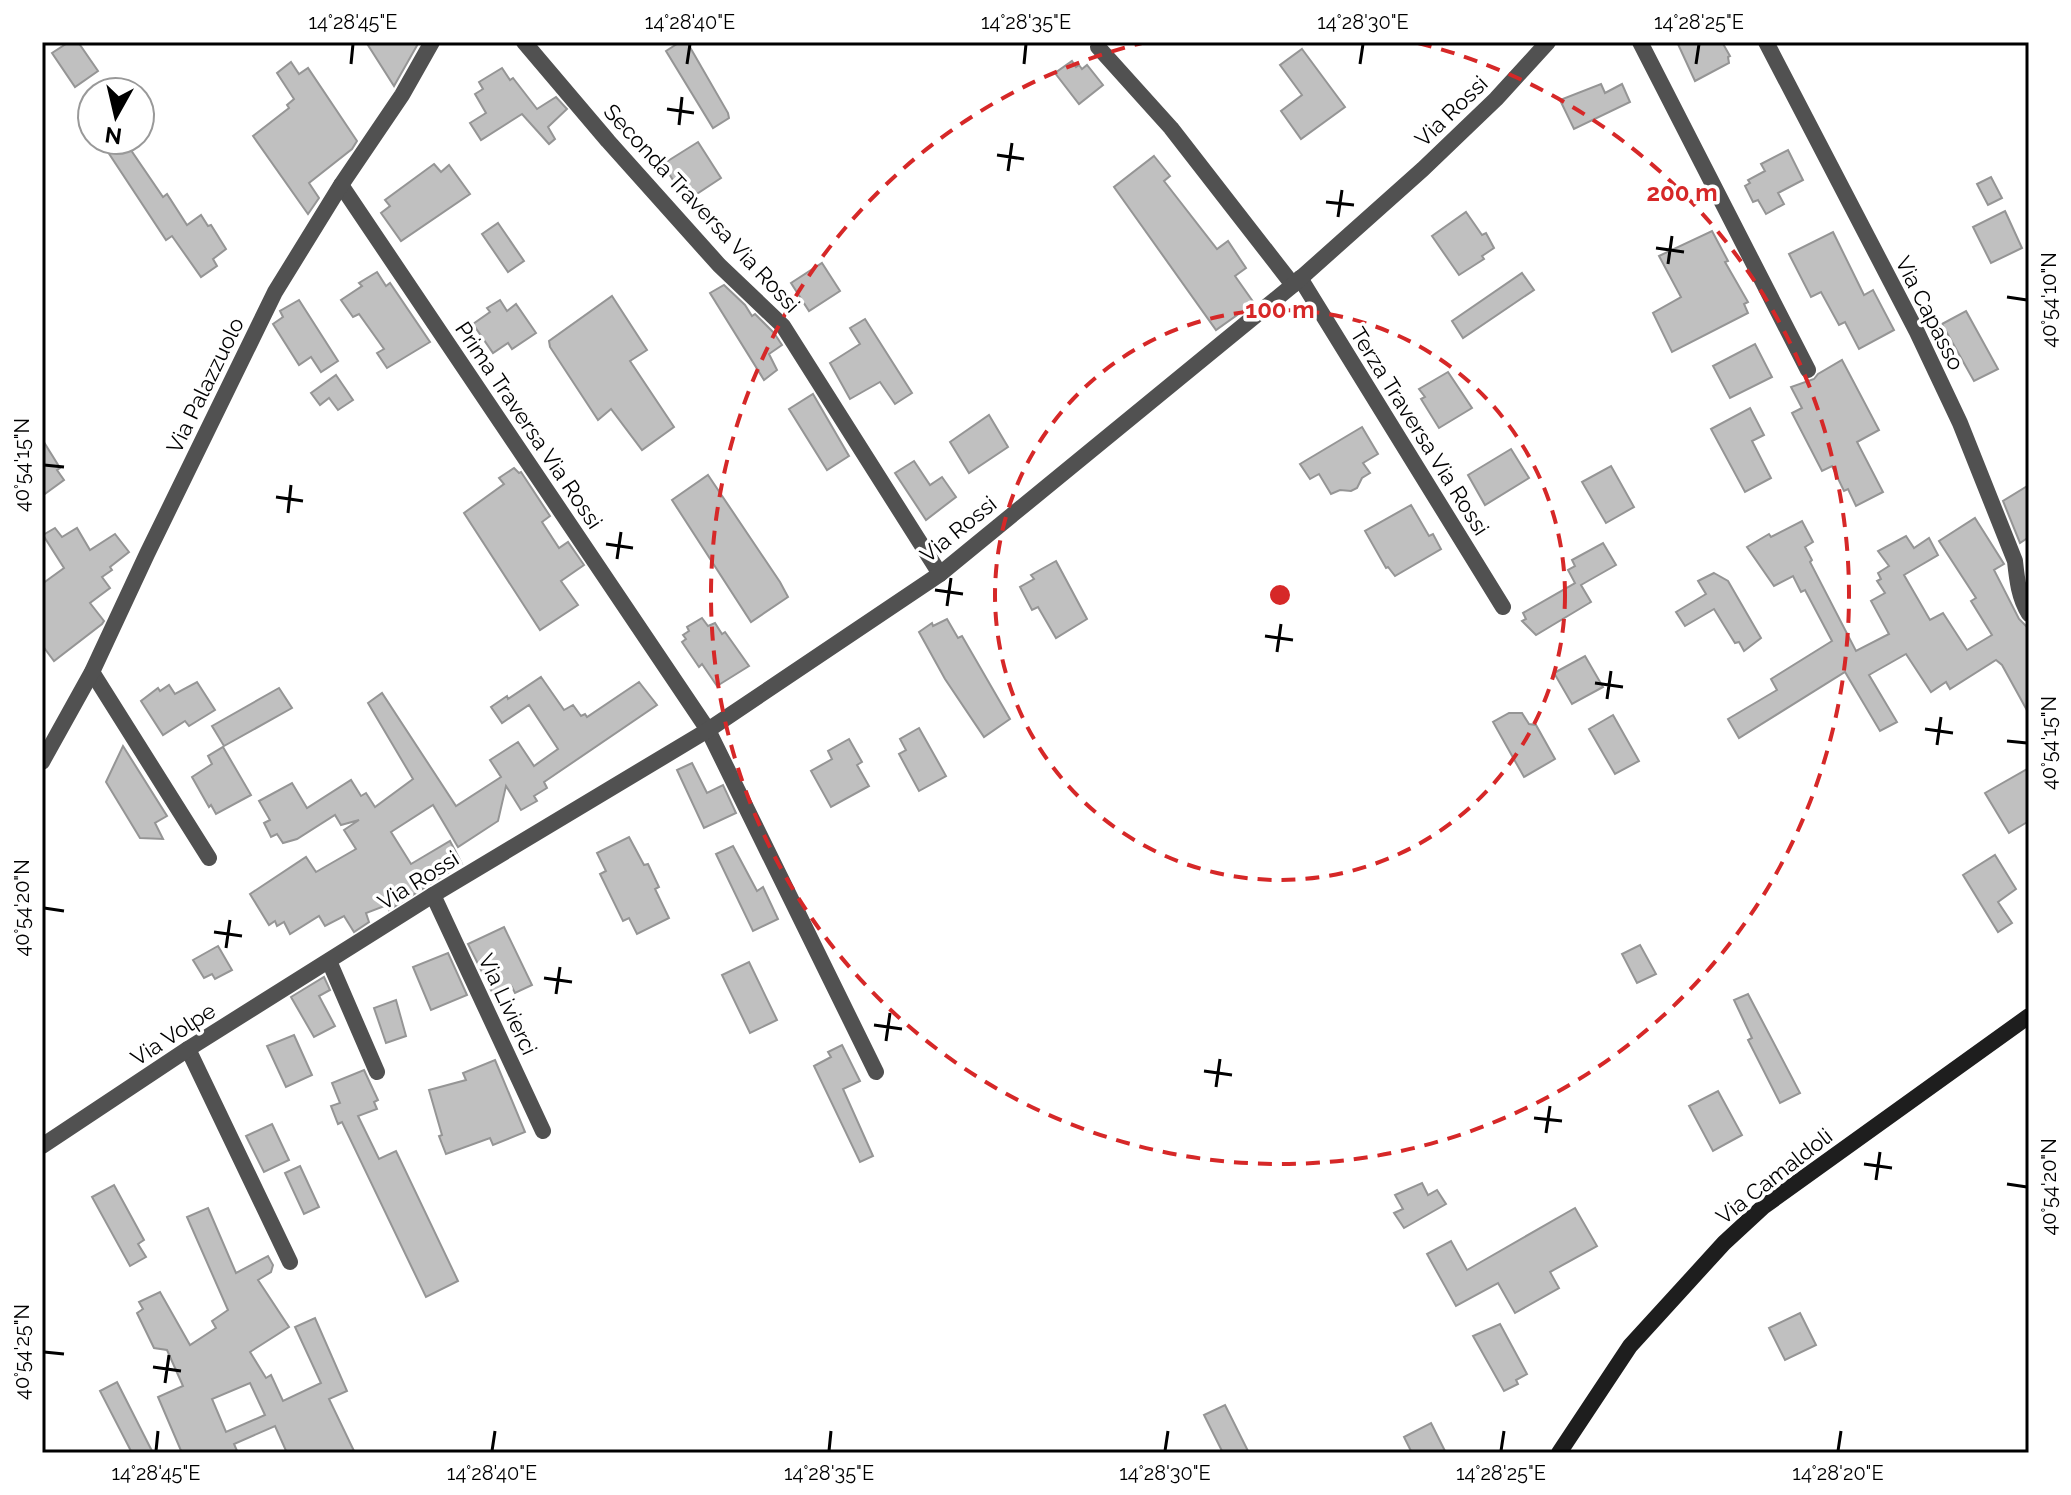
<svg xmlns="http://www.w3.org/2000/svg" width="2071" height="1495" viewBox="0 0 2071 1495" font-family="Raleway,sans-serif">
  <style>
    .building { fill: #c0c0c0; stroke: #959595; stroke-width: 2; fill-rule: evenodd }
    .lines { fill: none; stroke-linecap: round; stroke-linejoin: round }
    .street { stroke: #515151; stroke-width: 16 }
    .secondary { stroke: #1e1e1e; stroke-width: 16 }
    .ticks { fill: none; stroke: #000; stroke-width: 3 }
    .ring { fill: none; stroke: #d62828; stroke-width: 4; stroke-dasharray: 14 10 }
    .labels { text-anchor: middle; stroke-width: 7; stroke-linejoin: round; paint-order: stroke }
    .street-label { font-size: 22px; fill: #000; stroke: #fff }
    .centre { fill: #d62828; stroke: #fff; stroke-width: 4 }
    .ring-label { font-size: 24px; text-anchor: middle; font-weight: bold; fill: #d62828; stroke: #fff; stroke-width: 7; stroke-linejoin: round; paint-order: stroke }
    .neatline { fill: none; stroke: #000; stroke-width: 3 }
    .ticks-label { font-size: 20px; text-anchor: middle; fill: #000 }
  </style>
  <rect width="100%" height="100%" fill="#fff"/>
  <g class="building">
    <polygon points="69,42 78,42 98,71 75,87 52,53"/>
    <polygon points="366,42 419,42 394,86"/>
    <polygon points="680,42 687,42 728,113 729,118 713,128 666,51"/>
    <polygon points="1677,42 1722,42 1730,56 1728,57 1729,63 1695,81"/>
    <polygon points="1302,49 1345,107 1301,139 1281,111 1302,95 1280,65"/>
    <polygon points="1072,61 1076,67 1079,65 1082,69 1087,65 1103,85 1079,104 1055,73"/>
    <polygon points="291,62 299,74 308,68 357,141 352,149 309,183 319,198 308,214 253,136 289,108 287,105 294,99 277,73"/>
    <polygon points="502,68 510,80 513,78 537,109 556,97 567,109 548,127 555,139 549,144 522,114 481,140 470,123 486,113 475,94 483,89 479,82"/>
    <polygon points="1601,84 1605,93 1622,84 1630,102 1574,129 1560,100"/>
    <polygon points="100,140 124,140 163,197 167,194 187,225 201,215 208,226 211,225 226,249 213,259 217,266 201,277 172,236 166,240"/>
    <polygon points="698,142 721,178 686,201 663,164"/>
    <polygon points="1788,150 1803,180 1778,193 1784,204 1766,214 1758,200 1753,202 1745,186 1750,183 1748,180 1765,171 1761,164"/>
    <polygon points="1154,156 1170,176 1164,181 1217,249 1228,241 1246,268 1235,276 1254,303 1216,330 1114,187"/>
    <polygon points="434,164 441,172 449,165 470,194 401,241 381,213 390,206 385,200"/>
    <polygon points="1991,177 2002,198 1988,205 1977,184"/>
    <polygon points="2005,211 2022,248 1991,263 1973,227"/>
    <polygon points="1466,212 1482,235 1486,233 1494,248 1482,256 1484,259 1459,275 1432,236"/>
    <polygon points="498,223 524,261 508,272 482,234"/>
    <polygon points="1712,231 1728,261 1725,262 1748,302 1744,304 1748,313 1672,352 1653,313 1681,297 1659,256"/>
    <polygon points="1833,232 1864,295 1873,290 1894,330 1859,349 1845,322 1839,325 1821,292 1811,297 1789,254"/>
    <polygon points="822,263 840,291 809,311 791,283"/>
    <polygon points="377,272 386,286 390,283 430,342 387,368 377,353 384,349 359,314 353,317 341,300 362,286 359,283"/>
    <polygon points="1522,273 1534,290 1463,338 1452,321"/>
    <polygon points="724,285 745,305 752,316 755,314 774,333 782,345 769,354 777,370 764,380 710,293"/>
    <polygon points="612,296 647,350 630,361 674,427 642,450 611,409 598,420 550,347 549,341"/>
    <polygon points="299,300 338,361 321,372 311,357 299,365 273,324 283,317 280,311"/>
    <polygon points="500,300 507,311 516,304 536,333 512,349 508,343 493,353 473,324 490,312 487,308"/>
    <polygon points="1966,311 1998,369 1974,381 1942,324"/>
    <polygon points="865,319 912,393 895,404 880,382 850,399 830,363 860,344 850,328"/>
    <polygon points="1755,344 1772,377 1730,398 1713,366"/>
    <polygon points="1842,360 1879,430 1857,442 1883,492 1856,506 1848,489 1844,491 1832,466 1822,471 1792,413 1802,408 1791,387 1814,379 1818,374"/>
    <polygon points="1448,372 1472,408 1439,428 1421,399 1425,397 1419,389"/>
    <polygon points="336,375 353,400 338,410 329,398 320,405 311,393"/>
    <polygon points="813,394 849,456 827,470 789,409"/>
    <polygon points="1750,408 1764,435 1752,441 1771,478 1745,492 1711,429"/>
    <polygon points="989,415 1008,447 969,473 950,442"/>
    <polygon points="1362,427 1378,454 1363,463 1370,473 1362,478 1357,488 1351,491 1340,490 1331,494 1319,474 1310,479 1300,464"/>
    <polygon points="42,439 60,468 57,470 64,480 42,496"/>
    <polygon points="1511,449 1529,478 1485,505 1468,475"/>
    <polygon points="914,461 930,485 942,477 956,497 926,520 895,473"/>
    <polygon points="1611,466 1634,507 1606,523 1582,482"/>
    <polygon points="514,468 519,473 521,472 550,516 542,522 559,548 568,542 584,565 561,581 578,605 540,630 464,513 504,484 499,478"/>
    <polygon points="708,475 780,582 788,597 751,622 672,500"/>
    <polygon points="2029,485 2029,537 2020,543 2003,501"/>
    <polygon points="1411,505 1429,536 1433,534 1441,549 1395,576 1388,567 1386,568 1365,531"/>
    <polygon points="1975,518 2004,564 1994,570 2019,619 2029,629 2029,714 2002,665 1996,660 1950,689 1946,682 1931,692 1906,654 1869,675 1897,722 1880,731 1845,672 1739,738 1728,719 1777,690 1771,679 1832,641 1805,590 1801,592 1793,576 1774,586 1747,547 1769,534 1771,537 1802,521 1813,542 1805,547 1812,560 1810,562 1856,651 1889,634 1871,601 1885,593 1877,581 1881,579 1878,573 1889,566 1878,551 1906,536 1914,548 1929,538 1938,555 1904,575 1930,620 1943,613 1967,650 1992,635 1971,601 1976,598 1939,541"/>
    <polygon points="55,528 62,537 77,528 90,550 115,534 129,552 110,567 112,570 102,577 110,588 90,603 104,621 102,624 54,661 42,645 42,584 64,568 43,535"/>
    <polygon points="1603,543 1616,565 1581,585 1591,602 1536,635 1522,621 1526,619 1523,613 1575,583 1568,570 1575,566 1572,560"/>
    <polygon points="1056,561 1087,619 1056,638 1038,607 1032,610 1020,587 1034,579 1031,575"/>
    <polygon points="1714,573 1728,581 1761,638 1744,651 1739,642 1735,643 1714,609 1685,626 1676,612 1706,594 1698,581"/>
    <polygon points="702,618 708,626 715,623 722,634 725,632 749,666 717,686 702,664 699,667 682,642 686,639 683,635 689,631 687,627"/>
    <polygon points="947,619 958,638 962,636 1010,719 984,737 945,679 919,632 932,623 933,626"/>
    <polygon points="1585,656 1603,687 1572,704 1554,673"/>
    <polygon points="541,677 564,710 573,705 581,716 585,714 587,717 639,682 657,705 544,782 547,788 534,796 537,801 521,810 506,786 498,821 458,847 433,805 391,832 411,864 450,841 462,864 389,910 387,905 366,913 369,922 354,932 344,916 325,926 319,916 290,934 284,922 277,926 275,921 269,925 250,894 306,857 316,872 356,849 344,830 359,820 341,825 335,815 297,839 283,843 277,834 271,837 264,823 270,820 259,801 292,783 307,808 351,780 361,796 366,793 375,807 413,779 368,703 382,693 456,806 501,777 490,760 518,742 534,766 558,749 529,705 502,723 491,707 507,696 508,699"/>
    <polygon points="197,682 215,710 189,726 185,721 163,735 141,701 158,688 160,691 169,685 175,694"/>
    <polygon points="279,688 292,708 224,746 212,726"/>
    <polygon points="1509,713 1522,713 1529,724 1536,725 1555,759 1524,777 1493,722"/>
    <polygon points="1613,715 1639,761 1615,774 1589,729"/>
    <polygon points="919,728 946,776 919,791 899,754 906,750 900,739"/>
    <polygon points="849,739 862,762 857,765 869,786 831,807 811,771 832,759 828,751"/>
    <polygon points="123,746 167,816 155,823 163,839 140,838 106,782"/>
    <polygon points="223,747 251,795 216,814 211,805 209,807 192,777 212,764 208,756"/>
    <polygon points="692,763 707,793 723,785 736,813 704,828 677,770"/>
    <polygon points="2029,768 2029,821 2009,833 1985,793"/>
    <polygon points="629,837 644,865 648,864 659,887 655,889 669,918 637,934 629,918 623,921 600,874 606,871 597,853"/>
    <polygon points="733,846 757,891 763,887 778,919 753,931 716,854"/>
    <polygon points="1995,855 2016,889 1998,902 2012,923 1998,932 1963,875"/>
    <polygon points="504,927 532,985 515,993 512,987 494,996 468,944"/>
    <polygon points="1640,945 1656,974 1637,983 1622,954"/>
    <polygon points="218,946 232,970 215,979 212,974 204,978 193,960"/>
    <polygon points="448,953 467,995 431,1010 413,967"/>
    <polygon points="749,962 777,1020 750,1033 722,975"/>
    <polygon points="324,977 330,990 319,996 335,1026 314,1037 291,997"/>
    <polygon points="1748,994 1800,1093 1780,1103 1748,1040 1752,1038 1734,1000"/>
    <polygon points="396,1000 406,1036 386,1043 374,1008"/>
    <polygon points="294,1035 312,1075 286,1087 267,1046"/>
    <polygon points="842,1045 860,1081 843,1089 873,1156 860,1162 814,1066 831,1057 828,1052"/>
    <polygon points="495,1060 525,1132 493,1145 490,1138 446,1154 439,1136 442,1135 429,1090 466,1080 463,1073"/>
    <polygon points="364,1070 378,1100 374,1102 377,1109 358,1116 379,1159 396,1151 458,1281 426,1297 342,1122 338,1124 331,1106 340,1103 332,1083"/>
    <polygon points="1718,1091 1742,1135 1713,1151 1689,1106"/>
    <polygon points="272,1124 289,1160 264,1172 246,1136"/>
    <polygon points="300,1166 319,1207 304,1214 285,1173"/>
    <polygon points="1422,1183 1428,1195 1437,1190 1446,1204 1404,1228 1394,1213 1403,1209 1395,1195"/>
    <polygon points="114,1185 144,1240 138,1244 146,1257 130,1266 92,1197"/>
    <path d="M208,1208L236,1273L268,1256L273,1265L271,1272L258,1280L289,1327L250,1352L266,1378L271,1375L283,1401L321,1383L295,1327L315,1318L347,1391L329,1399L355,1453H287L275,1426L234,1444L238,1453H182L158,1397L183,1386L167,1350L154,1348L137,1313L143,1309L139,1302L160,1292L190,1345L216,1328L212,1321L228,1310L187,1217ZM250,1383L265,1415L226,1432L212,1399Z"/>
    <polygon points="1575,1208 1597,1246 1550,1272 1559,1288 1515,1313 1498,1283 1456,1306 1427,1254 1451,1241 1467,1270"/>
    <polygon points="1800,1313 1816,1345 1785,1360 1769,1328"/>
    <polygon points="1500,1324 1527,1374 1516,1380 1518,1384 1504,1391 1473,1336"/>
    <polygon points="117,1382 153,1453 132,1453 100,1391"/>
    <polygon points="1225,1405 1249,1453 1223,1453 1204,1415"/>
    <polygon points="1431,1423 1446,1453 1412,1453 1404,1437"/>
  </g>
  <g class="lines">
    <g class="street">
      <polyline points="524,42 608,141 719,265 783,326 940,574"/>
      <polyline points="1640,42 1808,370"/>
      <path d="M1766,42L1917,332L1960,423L2015,561C2017,580 2019,598 2029,614"/>
      <polyline points="1098,47 1171,128 1293,285"/>
      <polyline points="341,185 708,730 876,1072"/>
      <polyline points="1300,278 1503,607"/>
      <polyline points="92,672 209,858"/>
      <polyline points="42,762 92,672 147,554 275,292 341,185 402,95 432,42"/>
      <polyline points="433,895 543,1131"/>
      <polyline points="329,961 377,1072"/>
      <polyline points="188,1049 290,1262"/>
      <polyline points="42,1146 188,1049 433,895 708,730 940,574 1293,285 1423,169 1496,99 1548,42"/>
    </g>
    <polyline class="secondary" points="1559,1453 1630,1346 1724,1243 1763,1207 2029,1016"/>
  </g>
  <path class="ticks" d="M351,64L353,44M687,64L690,44M1024,64L1026,44M1360,64L1363,44M1696,64L1699,44M667,109L694,113M679,125L682,97M997,155L1024,159M1008,171L1012,143M1326,202L1354,205M1338,217L1342,190M1656,248L1684,252M1668,264L1672,236M2007,297L2027,300M44,465L64,467M276,497L303,501M288,513L291,485M606,544L633,548M617,559L621,532M935,590L963,594M947,606L951,578M1265,636L1293,640M1277,652L1281,624M1595,683L1623,687M1607,699L1611,671M1925,729L1953,733M2007,741L2027,743M1937,745L1941,717M44,908L64,911M214,932L242,936M226,948L230,920M544,978L572,982M556,994L560,967M874,1025L902,1029M886,1041L890,1013M1204,1071L1232,1075M1216,1087L1220,1059M1534,1118L1562,1121M1546,1133L1550,1106M1864,1164L1892,1168M1876,1180L1880,1152M2007,1184L2027,1187M44,1352L64,1354M153,1367L181,1371M165,1383L169,1355M156,1451L158,1431M492,1451L495,1431M829,1451L831,1431M1165,1451L1168,1431M1501,1451L1504,1431M1838,1451L1841,1431"/>
  <g class="ring">
    <circle cx="1280" cy="595" r="285"/>
    <path d="M1418 43A569 569 0 1 1 1142 43"/>
  </g>
  <g class="labels">
    <g class="street-label">
      <text transform="translate(1451 111) rotate(-44)" y="8">Via Rossi</text>
      <text transform="translate(702 208) rotate(47)" y="8">Seconda Traversa Via Rossi</text>
      <text transform="translate(1930 313) rotate(63)" y="8">Via Capasso</text>
      <text transform="translate(205 385) rotate(-64)" y="8">Via Palazzuolo</text>
      <text transform="translate(529 425) rotate(56)" y="8">Prima Traversa Via Rossi</text>
      <text transform="translate(1420 431) rotate(58)" y="8">Terza Traversa Via Rossi</text>
      <text transform="translate(958 529) rotate(-39)" y="8">Via Rossi</text>
      <text transform="translate(418 880) rotate(-32)" y="8">Via Rossi</text>
      <text transform="translate(508 1004) rotate(65)" y="8">Via Livierci</text>
      <text transform="translate(173 1034) rotate(-33)" y="8">Via Volpe</text>
      <text transform="translate(1774 1176) rotate(-38)" y="8">Via Camaldoli</text>
    </g>
  </g>
  <circle cx="1280" cy="595" r="12" class="centre"/>
  <g class="ring-label">
    <text x="1682" y="201">200 m</text>
    <text x="1280" y="318">100 m</text>
  </g>
  <rect width="2071" height="1495" fill="none" stroke="#ffffff" stroke-width="88"/>
  <g transform="translate(116 116) rotate(188)"><circle r="38" fill="#ffffff" stroke="#999999" stroke-width="2"/>
  <path d="M0-6L14 30L0 20L-14 30Z" fill="#000000"/>
  <text y="-12" font-size="22" font-weight="bold" text-anchor="middle" fill="#000000">N</text>
  </g>
  <rect x="44" y="44" width="1983" height="1407" class="neatline"/>
  <g class="ticks-label">
    <text x="353" y="29">14°28'45"E</text>
    <text x="690" y="29">14°28'40"E</text>
    <text x="1026" y="29">14°28'35"E</text>
    <text x="1363" y="29">14°28'30"E</text>
    <text x="1699" y="29">14°28'25"E</text>
    <text transform="translate(2049 300) rotate(-90)" y="7">40°54'10"N</text>
    <text transform="translate(22 465) rotate(-90)" y="7">40°54'15"N</text>
    <text transform="translate(2049 743) rotate(-90)" y="7">40°54'15"N</text>
    <text transform="translate(22 908) rotate(-90)" y="7">40°54'20"N</text>
    <text transform="translate(2049 1187) rotate(-90)" y="7">40°54'20"N</text>
    <text transform="translate(22 1352) rotate(-90)" y="7">40°54'25"N</text>
    <text x="156" y="1480">14°28'45"E</text>
    <text x="492" y="1480">14°28'40"E</text>
    <text x="829" y="1480">14°28'35"E</text>
    <text x="1165" y="1480">14°28'30"E</text>
    <text x="1501" y="1480">14°28'25"E</text>
    <text x="1838" y="1480">14°28'20"E</text>
  </g>
</svg>
